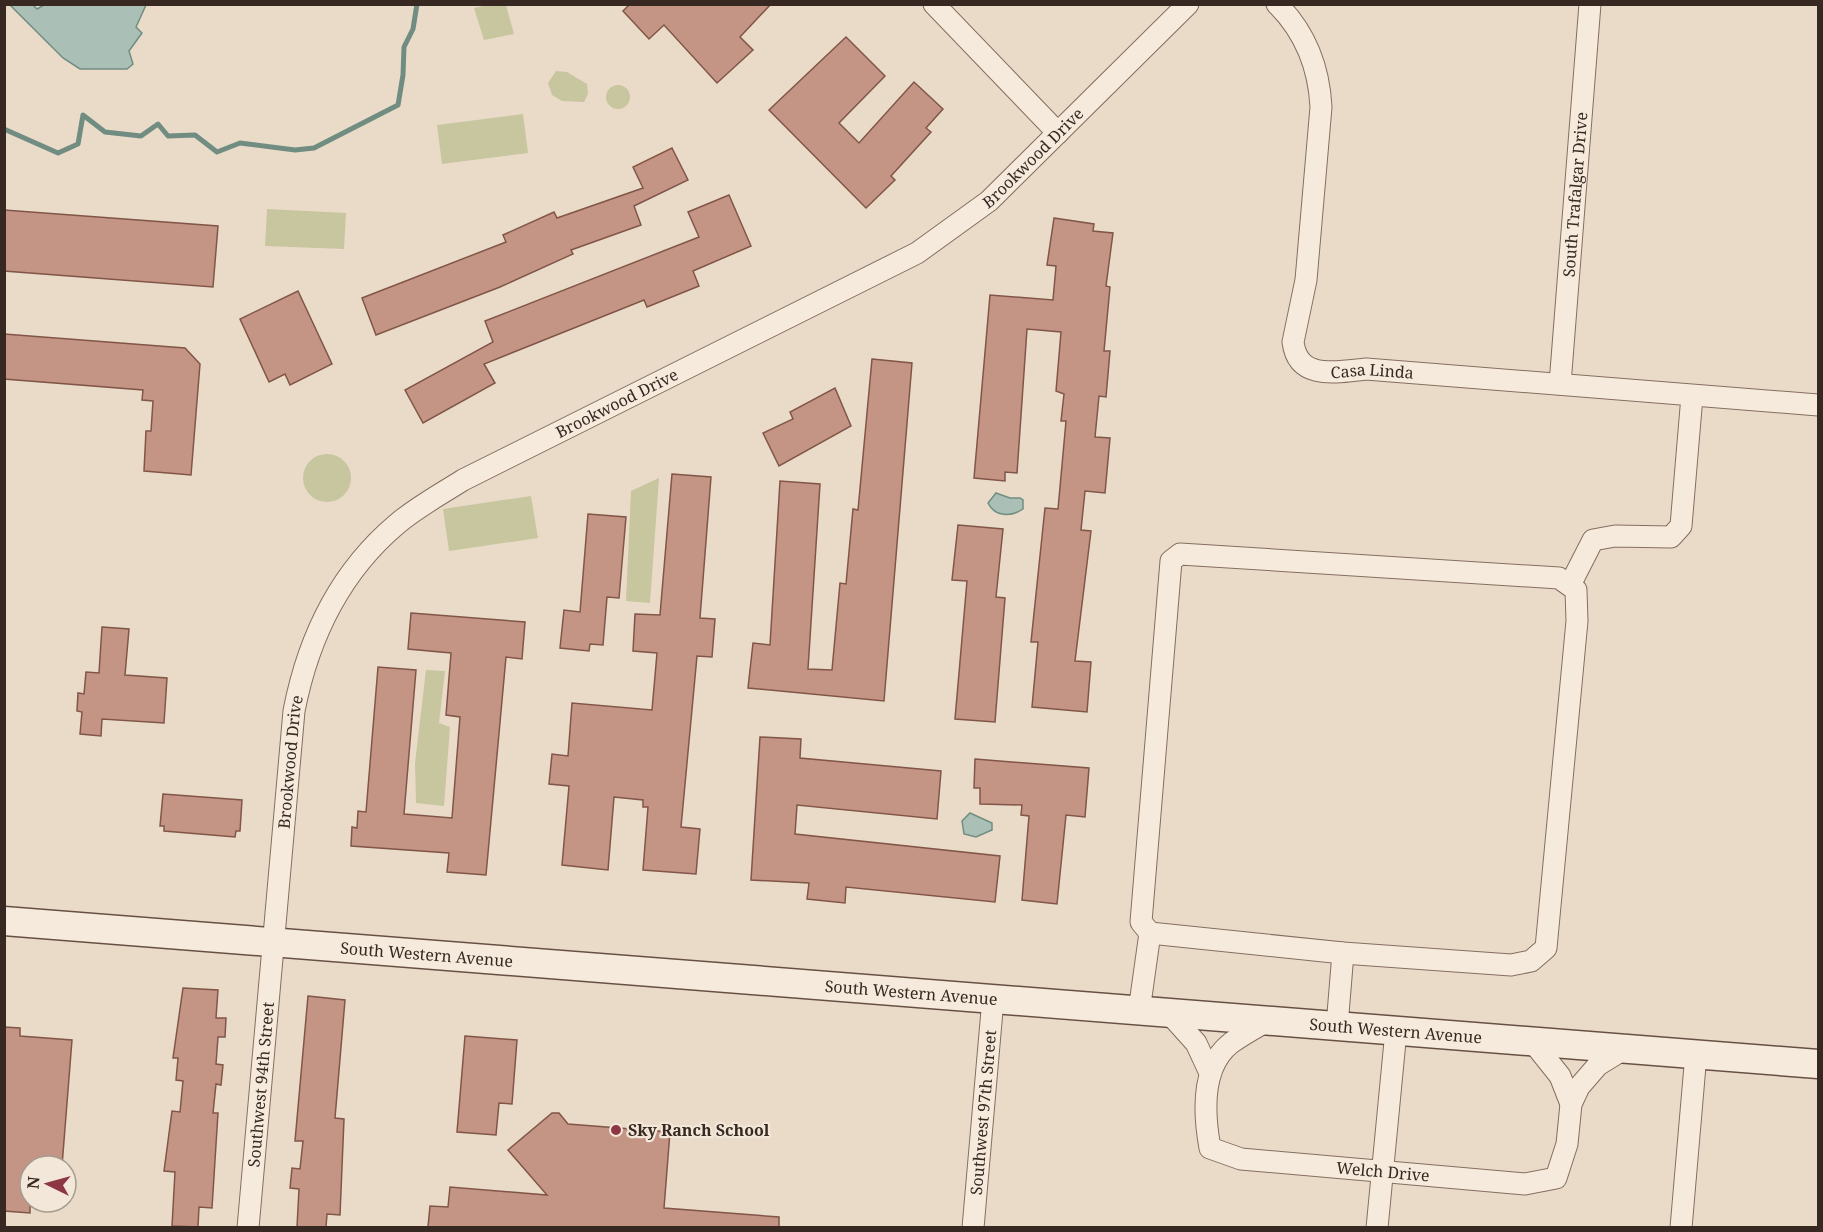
<svg xmlns="http://www.w3.org/2000/svg" width="1823" height="1232" viewBox="0 0 1823 1232" font-family="'Noto Serif',serif">
  <style>
    .green { fill: #c7c69e }
    .water { fill: #aabfb5; stroke: #718d82; stroke-width: 1.5 }
    .lines { fill: none; stroke-linecap: round; stroke-linejoin: round }
    .stream { stroke: #718d82; stroke-width: 5 }
    .building { fill: #c49584; stroke: #815648; stroke-width: 1.5 }
    .street-casing { stroke: #856e60; stroke-width: 23 }
    .secondary-casing { stroke: #675043; stroke-width: 31 }
    .street { stroke: #f5eadc; stroke-width: 21 }
    .secondary { stroke: #f5eadc; stroke-width: 28 }
    .poi-dot { fill: #8d3644; stroke: #f2e7d8; stroke-width: 2 }
    .labels { text-anchor: middle; stroke-width: 4.5; stroke-linejoin: round; paint-order: stroke }
    .street-label { font-size: 16px; fill: #372922; stroke: #f2e7d8 }
    .poi-label { font-size: 16px; font-weight: bold; fill: #372922; stroke: #f2e7d8; text-anchor: start }
  </style>
  <rect width="100%" height="100%" fill="#eadbc9"/>
  <g class="green">
    <polygon points="492,4 506,5 514,34 484,40 474,8"/>
    <polygon points="556,71 567,72 587,84 588,94 584,102 562,101 552,95 548,83"/>
    <circle cx="618" cy="97" r="12"/>
    <polygon points="523,114 528,153 442,164 437,125"/>
    <polygon points="267,209 346,213 344,249 265,246"/>
    <circle cx="327" cy="478" r="24"/>
    <polygon points="659,478 650,603 626,601 631,491"/>
    <polygon points="531,496 538,538 449,551 443,509"/>
    <polygon points="426,670 445,671 439,723 450,727 444,806 416,803 415,763"/>
  </g>
  <g class="water">
    <polygon points="44,5 146,5 136,27 142,33 129,51 133,64 127,69 80,69 63,58 10,5 33,5 37,9"/>
    <path d="M996,493L1010,498H1020L1023,500V509C1011,517 995,517 988,503Z"/>
    <polygon points="970,813 992,823 992,830 976,837 964,834 962,821"/>
  </g>
  <g class="lines">
    <polyline class="stream" points="4,129 58,153 78,144 83,115 105,132 141,136 158,124 168,136 195,135 217,152 240,143 295,150 314,148 398,105 403,75 404,47 413,29 417,4"/>
  </g>
  <g class="building">
    <polygon points="630,4 771,4 740,37 753,50 717,83 664,25 649,39 623,11"/>
    <polygon points="846,37 885,76 839,123 859,143 914,82 943,109 926,128 931,132 891,176 895,180 866,208 769,110"/>
    <polygon points="672,148 688,180 634,206 641,225 571,250 573,254 500,287 376,335 362,298 506,242 503,235 554,212 557,218 643,188 633,167"/>
    <polygon points="729,195 751,246 693,271 699,286 647,307 644,300 484,364 495,383 423,423 405,390 493,342 485,321 699,237 688,212"/>
    <polygon points="4,210 218,226 213,287 4,271"/>
    <polygon points="1054,218 1094,224 1093,231 1113,233 1106,286 1110,287 1104,351 1110,351 1106,397 1099,396 1095,437 1110,438 1105,493 1085,491 1081,530 1091,531 1075,661 1091,662 1087,712 1032,707 1038,642 1031,642 1045,508 1058,509 1066,421 1061,421 1064,394 1056,391 1061,332 1027,329 1017,473 1005,472 1005,481 974,478 990,295 1053,300 1056,266 1047,265"/>
    <polygon points="298,291 332,364 290,385 285,374 269,382 240,319"/>
    <polygon points="4,334 185,348 200,364 191,475 144,471 146,431 151,431 153,401 142,400 143,390 4,379"/>
    <polygon points="872,359 912,363 884,701 748,688 753,643 770,645 780,481 820,484 808,669 832,670 840,583 846,584 853,509 858,510"/>
    <polygon points="835,388 851,426 779,466 763,433 793,419 790,412"/>
    <polygon points="672,474 711,477 700,618 715,619 712,657 697,656 681,827 700,829 696,874 643,870 648,807 643,807 643,800 614,797 608,870 562,865 569,786 549,784 552,754 568,756 572,703 652,710 657,653 633,651 635,614 660,615"/>
    <polygon points="588,514 626,517 619,598 607,597 603,645 590,644 589,651 560,648 564,610 580,612"/>
    <polygon points="958,525 1003,529 996,597 1005,598 995,722 955,719 967,581 952,580"/>
    <polygon points="411,613 525,622 522,659 506,657 486,875 447,872 449,853 351,846 352,827 357,828 358,811 366,812 378,667 416,670 404,814 452,818 460,717 446,715 451,653 408,649"/>
    <polygon points="102,627 129,629 125,675 167,678 164,723 102,719 101,736 80,734 82,712 77,711 78,693 84,694 86,672 99,673"/>
    <polygon points="760,737 801,739 800,758 941,771 937,819 797,805 795,834 1000,856 995,902 846,887 845,903 807,899 809,883 751,880"/>
    <polygon points="975,759 1089,768 1085,817 1066,815 1057,904 1022,900 1029,816 1021,815 1022,805 980,804 980,788 974,788"/>
    <polygon points="163,794 242,800 240,831 236,831 235,837 164,831 164,826 160,826"/>
    <polygon points="183,988 218,990 216,1018 226,1018 225,1037 218,1037 216,1064 223,1065 221,1085 216,1084 213,1113 218,1113 212,1208 199,1207 198,1227 172,1226 175,1172 164,1171 172,1111 180,1112 183,1081 176,1080 178,1058 173,1058"/>
    <polygon points="308,996 345,1000 335,1118 344,1119 340,1215 327,1214 326,1227 297,1227 299,1189 290,1188 292,1168 300,1169 303,1141 295,1141"/>
    <polygon points="4,1027 20,1028 20,1036 72,1040 62,1166 30,1166 30,1213 4,1211"/>
    <polygon points="465,1036 517,1040 512,1104 499,1103 496,1135 457,1132"/>
    <polygon points="552,1113 559,1113 568,1124 670,1132 664,1208 779,1217 779,1227 428,1227 430,1206 448,1207 450,1187 547,1195 508,1150"/>
  </g>
  <g class="lines">
    <defs>
      <g id="street">
        <polyline points="934,4 1058,133"/>
        <path id="s1" d="M1277,4C1305,32 1319,68 1321,107L1306,280L1293,342C1298,381 1337,372 1366,369L1818,405"/>
        <path id="s2" d="M1560,384L1590,4"/>
        <polygon points="1180,554 1559,578 1576,590 1577,621 1546,948 1531,961 1511,965 1343,953 1150,933 1141,922 1171,561"/>
        <polyline points="1570,585 1593,540 1615,536 1671,537 1681,526 1692,396"/>
        <polyline points="1139,1011 1150,933"/>
        <polyline points="1169,1013 1196,1043 1210,1073"/>
        <path id="s3" d="M1267,1021C1255,1028 1242,1035 1231,1043C1200,1067 1204,1115 1210,1148L1241,1159L1525,1184L1556,1178L1567,1144L1571,1104L1579,1087L1598,1065L1624,1049"/>
        <polyline points="1337,1026 1343,953"/>
        <polyline points="1532,1041 1560,1076 1571,1104"/>
        <path id="s4" d="M248,1228L294,711C308,639 340,572 397,524C417,507 441,494 463,480L917,253L989,201L1188,4"/>
        <path id="s5" d="M973,1228L993,999"/>
        <polyline points="1377,1228 1396,1031"/>
        <polyline points="1681,1228 1696,1054"/>
      </g>
      <g id="secondary">
        <path id="s6" d="M4,921L1818,1064"/>
      </g>
    </defs>
    <use href="#street" class="street-casing"/>
    <use href="#secondary" class="secondary-casing"/>
    <use href="#street" class="street"/>
    <use href="#secondary" class="secondary"/>
  </g>
  <circle class="poi-dot" cx="616" cy="1130" r="6"/>
  <g class="labels">
    <g class="street-label">
      <text dy="6" stroke="none"><textPath href="#s4" startOffset="1474">Brookwood Drive</textPath></text>
      <text dy="6" stroke="none"><textPath href="#s2" startOffset="190">South Trafalgar Drive</textPath></text>
      <text dy="6" stroke="none"><textPath href="#s1" startOffset="447">Casa Linda</textPath></text>
      <text dy="6" stroke="none"><textPath href="#s4" startOffset="988">Brookwood Drive</textPath></text>
      <text dy="6" stroke="none"><textPath href="#s4" startOffset="468">Brookwood Drive</textPath></text>
      <text dy="6" stroke="none"><textPath href="#s6" startOffset="424">South Western Avenue</textPath></text>
      <text dy="6" stroke="none"><textPath href="#s6" startOffset="910">South Western Avenue</textPath></text>
      <text dy="6" stroke="none"><textPath href="#s6" startOffset="1396">South Western Avenue</textPath></text>
      <text dy="6" stroke="none"><textPath href="#s4" startOffset="144">Southwest 94th Street</textPath></text>
      <text dy="6" stroke="none"><textPath href="#s5" startOffset="116">Southwest 97th Street</textPath></text>
      <text dy="6" stroke="none"><textPath href="#s3" startOffset="330">Welch Drive</textPath></text>
    </g>
    <g class="poi-label">
      <text x="628" y="1136">Sky Ranch School</text>
    </g>
  </g>
  <rect width="1823" height="1232" fill="none" stroke="#372922" stroke-width="12"/>
  <g transform="translate(48 1184) rotate(275)"><circle r="28" fill="#f2e7d8" stroke="#a79b8f" stroke-width="1.5"/>
  <path d="M0-4.5L10 22L0 15L-10 22Z" fill="#8d3644"/>
  <text y="-9" font-size="16" font-weight="bold" text-anchor="middle" fill="#372922">N</text>
  </g>
</svg>
